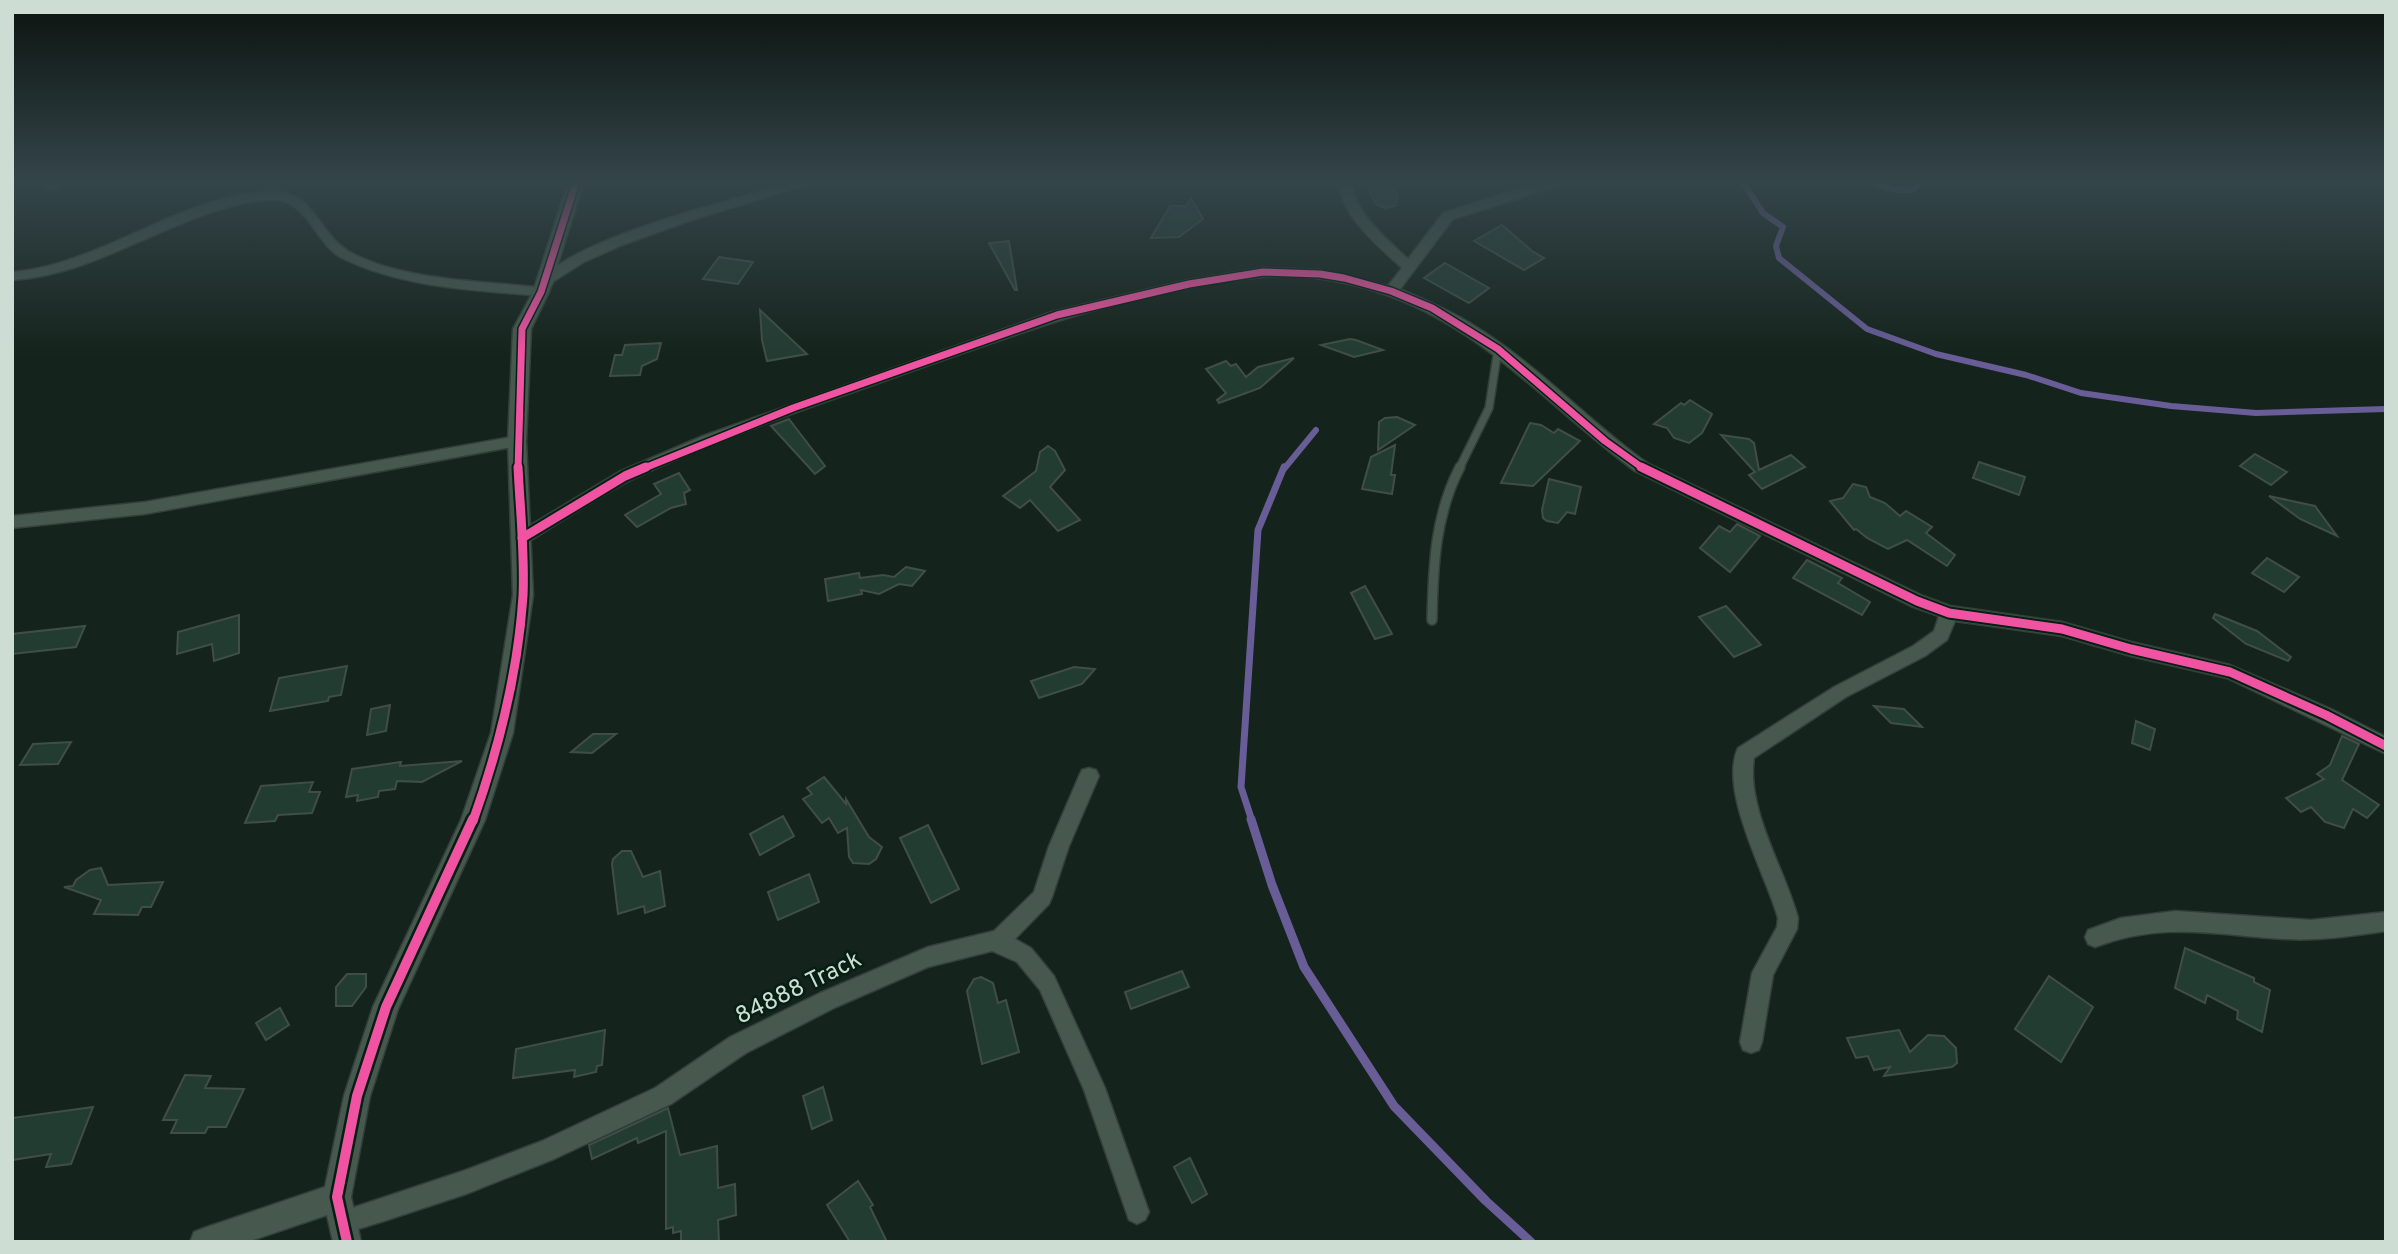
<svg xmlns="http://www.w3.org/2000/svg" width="2398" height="1254" viewBox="0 0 2398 1254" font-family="Overpass,sans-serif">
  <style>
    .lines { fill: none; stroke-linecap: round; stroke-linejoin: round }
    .stream-far2 { stroke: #695d98; stroke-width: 6 }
    .stream-far1 { stroke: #695d98; stroke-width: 7 }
    .stream { stroke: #695d98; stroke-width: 9 }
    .building { fill: #233c32; stroke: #414e47; stroke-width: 2 }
    .service-far1-casing { stroke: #333f39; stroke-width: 10 }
    .service-casing { stroke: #333f39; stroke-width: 12 }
    .minor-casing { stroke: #333f39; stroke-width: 3 }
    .tertiary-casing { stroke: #333f39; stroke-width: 3 }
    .service-far1 { stroke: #47594f; stroke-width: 7 }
    .service { stroke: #47594f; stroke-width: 9 }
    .minor { fill: #47594f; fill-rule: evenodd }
    .tertiary { fill: #47594f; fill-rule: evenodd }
    .cycleway-far2-casing { stroke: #051f12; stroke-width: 10 }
    .cycleway-far1-casing { stroke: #051f12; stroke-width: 13 }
    .cycleway-casing { stroke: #051f12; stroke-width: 15 }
    .cycleway-far2 { stroke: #f153a3; stroke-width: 7 }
    .cycleway-far1 { stroke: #f153a3; stroke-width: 9 }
    .cycleway { stroke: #f153a3; stroke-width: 10 }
    .labels { text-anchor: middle; stroke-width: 5; stroke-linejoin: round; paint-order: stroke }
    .near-street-label { font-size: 24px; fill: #ceddd4; stroke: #051f12 }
  </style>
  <rect width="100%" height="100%" fill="#14231b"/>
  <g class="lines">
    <g class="stream-far2">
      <polyline points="1743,182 1763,213 1783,227 1776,246 1779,258 1867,329 1936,354 2026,375 2081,393 2171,406 2256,413 2386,409"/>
      <path d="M1873,182C1886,189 1898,191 1913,190L1919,182"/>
      <polyline points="1284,469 1316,430"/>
    </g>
    <polyline class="stream-far1" points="1252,821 1241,787 1258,530 1284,467"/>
    <polyline class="stream" points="1251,819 1272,885 1304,967 1394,1106 1486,1201 1531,1242"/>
  </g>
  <g class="building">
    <polygon points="1365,182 1388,182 1398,196 1395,206 1384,208 1376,204"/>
    <polygon points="1191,198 1203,219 1179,237 1151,238 1170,206 1186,206"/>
    <polygon points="1502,225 1532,251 1544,258 1524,270 1474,241"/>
    <polygon points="1009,241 1017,290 1015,290 989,243"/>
    <polygon points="719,257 753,262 738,284 703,279"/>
    <polygon points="1445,263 1489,288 1469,303 1424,278"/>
    <polygon points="760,310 807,354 767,361 762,340"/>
    <polygon points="1350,339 1356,340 1383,350 1354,357 1321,345"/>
    <polygon points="661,343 657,359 642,366 640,375 610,376 615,355 622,355 625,345"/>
    <polygon points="1294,358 1260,388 1219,403 1217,400 1226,393 1206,369 1226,361 1231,366 1236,364 1246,377 1258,367"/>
    <polygon points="1690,400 1712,414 1702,433 1689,443 1674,438 1667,428 1654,424 1681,403 1684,405"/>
    <polygon points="1397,417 1415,425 1378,450 1379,422 1385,418"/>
    <polygon points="789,419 825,466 815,474 771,426"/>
    <polygon points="1530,423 1541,425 1554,433 1558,429 1580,441 1533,486 1501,483"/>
    <polygon points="1721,435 1749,439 1754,443 1759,470 1791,455 1805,467 1762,489 1749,475 1755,472"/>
    <polygon points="1395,445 1391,475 1395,475 1392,494 1362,489 1371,457"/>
    <polygon points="1048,446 1055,451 1065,470 1050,487 1080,520 1058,531 1030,500 1020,508 1003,496 1036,471 1040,452"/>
    <polygon points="2255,454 2287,472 2271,485 2240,466"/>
    <polygon points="1979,462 2025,477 2019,495 1973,478"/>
    <polygon points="679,473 690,490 684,493 686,504 671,508 637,527 625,515 661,494 654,484"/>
    <polygon points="1549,479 1581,487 1575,514 1567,512 1558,523 1547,521 1543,518 1542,510"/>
    <polygon points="1853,484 1866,487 1870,497 1885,503 1900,516 1906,511 1932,527 1926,533 1955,555 1947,566 1907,540 1888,549 1867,538 1856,529 1854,530 1830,501 1843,498"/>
    <polygon points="2269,496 2315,506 2337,536 2300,519"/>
    <polygon points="1737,524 1760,536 1730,572 1700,548 1719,526 1730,532"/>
    <polygon points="2267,558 2299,577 2284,592 2252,573"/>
    <polygon points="1807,560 1842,578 1838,583 1870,602 1862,615 1793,578"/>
    <polygon points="906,567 925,571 912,586 899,584 879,594 861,590 862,594 828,601 825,579 859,573 860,578 883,575 894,577"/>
    <polygon points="1365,586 1392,634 1375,639 1351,593"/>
    <polygon points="1726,606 1761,645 1734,657 1699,617"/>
    <polygon points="2215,614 2257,631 2291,657 2288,661 2246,644 2213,618"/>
    <polygon points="239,615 239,653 214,661 212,644 177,654 178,632"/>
    <polygon points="85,626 76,647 12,654 12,634"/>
    <polygon points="347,666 341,695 329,697 328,701 270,711 279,678"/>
    <polygon points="1074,667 1095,669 1082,684 1039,698 1031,681"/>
    <polygon points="390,705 386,731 367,735 371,709"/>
    <polygon points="1874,706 1904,709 1922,727 1891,723"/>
    <polygon points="2136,721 2155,729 2150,750 2132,743"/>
    <polygon points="593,734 616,734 592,753 571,752"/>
    <polygon points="2342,736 2359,744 2342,780 2379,805 2367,818 2353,809 2344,828 2325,822 2311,807 2301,812 2286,798 2324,779 2317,774 2330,765"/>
    <polygon points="71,742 58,764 20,765 33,744"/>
    <polygon points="462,761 422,782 397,781 395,789 379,791 378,797 357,801 358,795 346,797 352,769 401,762 400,766"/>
    <polygon points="824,777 846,804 846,799 869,837 882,847 876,859 869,864 853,863 849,857 847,828 838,833 829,818 822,823 803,799 812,794 807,788"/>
    <polygon points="313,782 309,792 320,792 312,813 278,815 275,821 245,823 261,786"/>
    <polygon points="783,816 794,836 760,855 750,834"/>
    <polygon points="928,825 959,889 931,903 900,838"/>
    <polygon points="622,851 631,851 643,877 660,871 665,906 645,913 644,906 618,914 612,864 613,859"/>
    <polygon points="101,868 108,885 163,882 151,907 142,907 138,915 94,914 101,900 64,887 73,886 76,880 90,870"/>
    <polygon points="809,874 819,902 778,920 768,892"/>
    <polygon points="2185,948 2254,978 2254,982 2270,990 2262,1032 2237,1019 2238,1011 2207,995 2205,1003 2175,988"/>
    <polygon points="1182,971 1189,987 1131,1009 1125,992"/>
    <polygon points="347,974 366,974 366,987 352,1006 336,1006 336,987"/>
    <polygon points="2049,976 2093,1007 2061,1062 2015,1029"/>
    <polygon points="981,977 993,983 998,1003 1006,1000 1019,1052 982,1064 967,991 974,979"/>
    <polygon points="280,1008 289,1025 266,1040 256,1023"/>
    <polygon points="605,1030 602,1065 597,1066 596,1072 574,1077 575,1070 513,1078 516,1049"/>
    <polygon points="1899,1030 1910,1052 1928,1035 1944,1036 1956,1048 1957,1063 1952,1067 1884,1076 1890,1067 1874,1070 1868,1056 1856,1058 1847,1038"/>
    <polygon points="185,1075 211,1076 205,1088 244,1089 226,1127 208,1127 205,1133 171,1133 177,1120 163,1120"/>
    <polygon points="823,1087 832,1120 812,1129 803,1096"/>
    <polygon points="93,1107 71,1164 46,1167 51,1154 12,1160 12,1118"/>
    <polygon points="668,1108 680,1155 717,1146 718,1188 735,1184 736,1215 718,1220 719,1242 681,1242 681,1231 673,1233 673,1227 666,1229 666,1131 638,1143 637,1138 592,1159 589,1145"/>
    <polygon points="1190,1158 1207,1194 1192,1203 1174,1167"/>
    <polygon points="858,1181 873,1205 870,1207 887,1242 850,1242 827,1205"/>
  </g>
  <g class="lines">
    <defs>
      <polyline id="service-far1" points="1459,469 1489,408 1498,349"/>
      <path id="service" d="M1432,620C1433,567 1435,515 1460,467"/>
      <g id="minor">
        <polygon points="53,182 70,182 56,190 46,190 46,184"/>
        <path d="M796,182H816L695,219L622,245L584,262L554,281L546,295L541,296C476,290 402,288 342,258C317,246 307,201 276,200C248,199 220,209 193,219C133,242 77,276 12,280V272C103,265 188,189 277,192C314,193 320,234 348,251C399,280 479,281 536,287C560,240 743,197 796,182Z"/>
        <path d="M1339,182H1351C1355,214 1386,238 1408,259L1443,213L1542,182H1561L1560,185L1453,219L1400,289C1425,300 1450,310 1473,325C1536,363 1587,420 1647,463L1923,596L1950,606L2062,622L2131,642L2230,665L2333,710L2386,737V754L2227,678L2131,656L2062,636L1955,621L1947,640L1925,656L1846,697L1754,758C1746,809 1785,869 1798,918L1797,929L1773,975L1762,1042L1759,1050L1751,1053L1743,1050L1740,1042L1752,973L1777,927L1778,918C1766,875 1718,790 1738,748L1834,687L1913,646L1934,631L1939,616L1911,606L1635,471C1553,411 1486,330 1387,295C1348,281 1302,273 1261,277C1134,289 1014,335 895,377C807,409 717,438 633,479C597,497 562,521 528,542H516L514,538L516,534L619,472L703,436L1052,312L1189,280L1263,268L1320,270L1388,286L1402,268C1378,246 1341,216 1339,182Z"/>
        <polygon points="517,436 523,437 525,441 523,445 145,514 12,528 12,516 145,502"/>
        <polygon points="1089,768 1096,770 1099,776 1069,846 1052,897 1049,904 1015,939 1031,948 1054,976 1105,1088 1149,1212 1145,1220 1137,1224 1129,1220 1084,1090 1040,990 1017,962 992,951 928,967 836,1007 746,1053 671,1104 554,1159 466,1194 384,1221 342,1234 334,1230 330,1222 334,1214 466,1170 542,1141 655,1088 730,1037 820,993 928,947 994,931 1034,892 1049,846 1079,776 1082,770"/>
        <path d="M2175,911L2311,920L2386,912V931C2352,936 2319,941 2285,939C2214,935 2164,921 2095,947L2088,944L2085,937L2088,930L2121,918Z"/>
      </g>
      <polygon id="tertiary" points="568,182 584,182 549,292 531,329 526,441 533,595 513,733 485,820 398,1009 370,1096 351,1197 361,1242 333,1242 327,1215 247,1242 190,1242 194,1232 204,1228 325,1187 344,1096 373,1007 461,820 491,733 513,595 508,441 513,329 533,292"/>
    </defs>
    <use href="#service-far1" class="service-far1-casing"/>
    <use href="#service" class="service-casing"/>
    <use href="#minor" class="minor-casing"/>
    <use href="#tertiary" class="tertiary-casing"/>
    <use href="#service-far1" class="service-far1"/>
    <use href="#service" class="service"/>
    <use href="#minor" class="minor"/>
    <use href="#tertiary" class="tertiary"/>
    <defs>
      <g id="cycleway-far2">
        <polyline points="518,469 522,329 541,292 576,182"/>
        <polyline points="642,469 793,408 1057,315 1189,284 1263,272 1320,274 1344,278 1391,291 1432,308 1498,349 1605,441 1644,469"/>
      </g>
      <g id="cycleway-far1">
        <polyline points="1641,467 1917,601 1949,613 2062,629 2131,649 2230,672 2326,715 2386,746"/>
        <polyline points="522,538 625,476 646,467"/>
        <path d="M473,821C499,748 518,673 523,596C525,554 520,509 518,467"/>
      </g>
      <polyline id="cycleway" points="347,1242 337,1197 357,1096 386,1007 473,819"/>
    </defs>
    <use href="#cycleway-far2" class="cycleway-far2-casing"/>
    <use href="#cycleway-far1" class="cycleway-far1-casing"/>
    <use href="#cycleway" class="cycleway-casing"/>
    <use href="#cycleway-far2" class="cycleway-far2"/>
    <use href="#cycleway-far1" class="cycleway-far1"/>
    <use href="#cycleway" class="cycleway"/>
  </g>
  <linearGradient id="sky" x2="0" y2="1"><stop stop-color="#0b130f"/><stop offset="0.51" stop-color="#34454a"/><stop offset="1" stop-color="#34454a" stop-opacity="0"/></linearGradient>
  <rect width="2398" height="357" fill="url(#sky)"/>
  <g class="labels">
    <g class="near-street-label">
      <text transform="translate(798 987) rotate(-26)" y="8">84888 Track</text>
    </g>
  </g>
  <rect width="2398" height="1254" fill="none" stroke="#ceddd4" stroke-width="28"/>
</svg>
